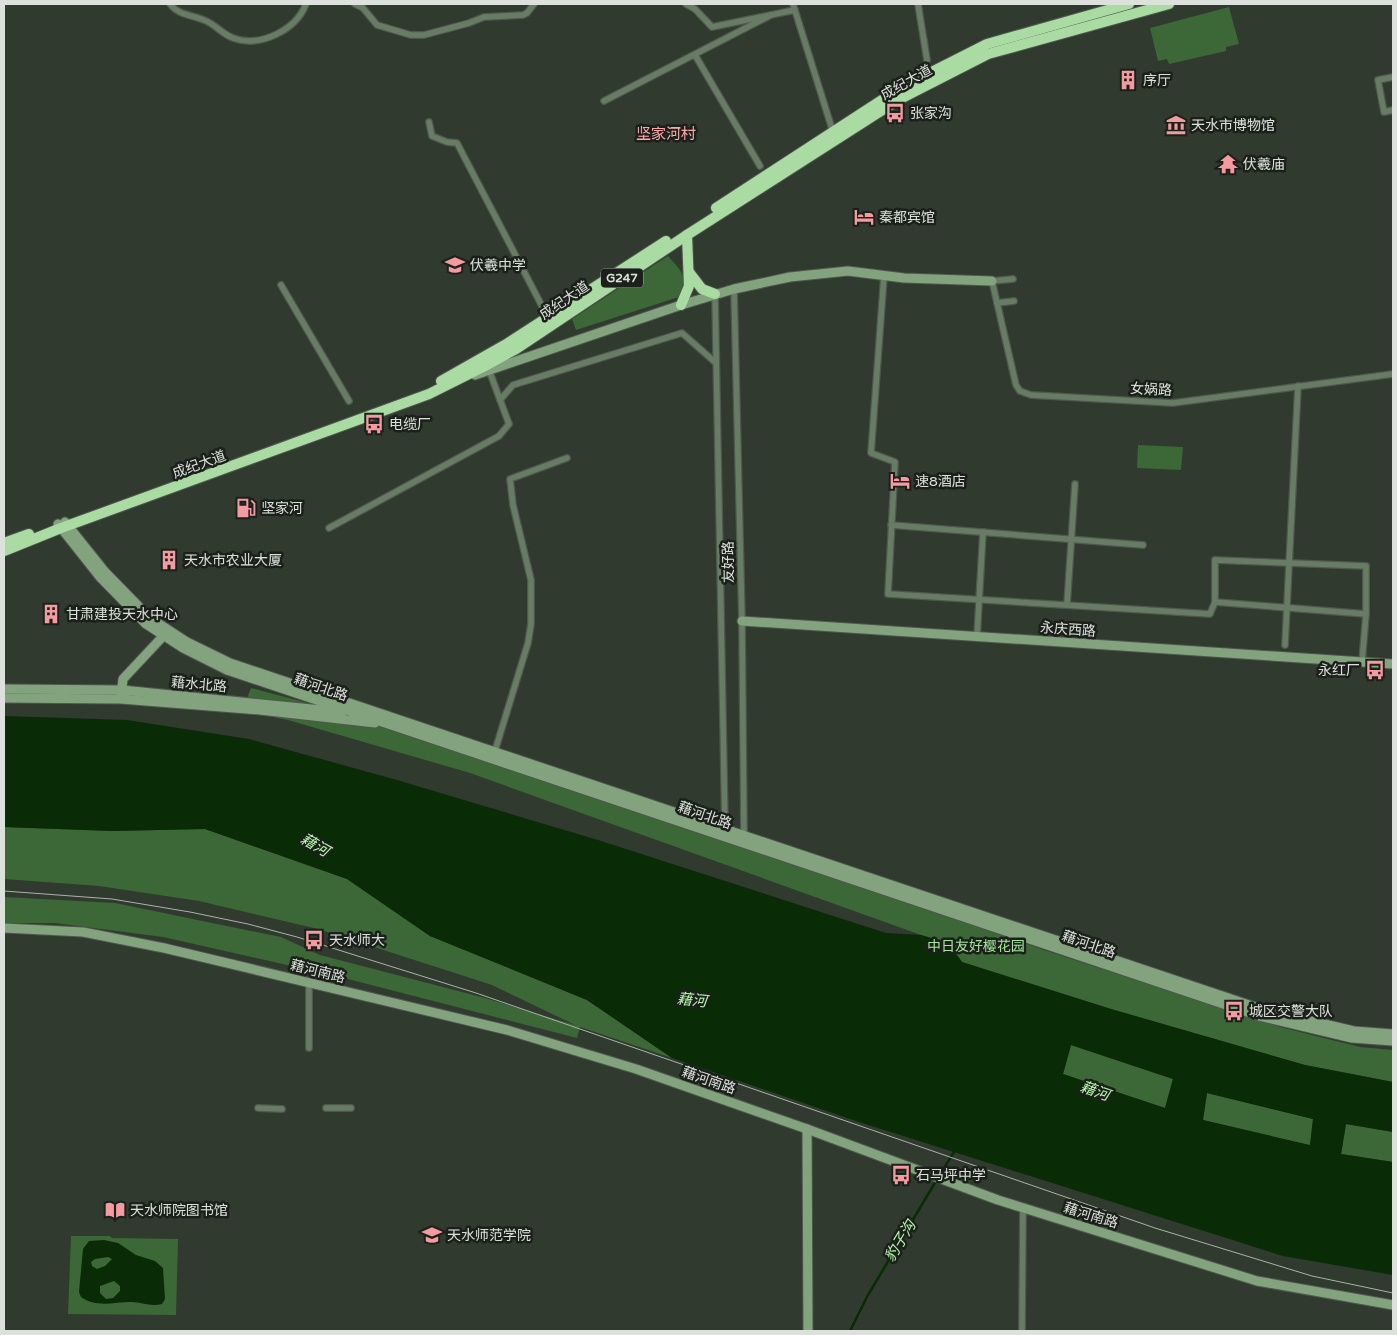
<svg xmlns="http://www.w3.org/2000/svg" width="1397" height="1335" viewBox="0 0 1397 1335" font-family="'Varela Round','Noto Sans SC',sans-serif">
  <style>
    .green { fill: #3c6737 }
    .water { fill: #092c06; fill-rule: evenodd }
    .lines { fill: none; stroke-linecap: round; stroke-linejoin: round }
    .stream { stroke: #092c06; stroke-width: 2.5 }
    .street-casing { stroke: #4f584e; stroke-width: 8 }
    .secondary-casing { stroke: #4f584e; stroke-width: 11 }
    .highway-casing { stroke: #4f584e; stroke-width: 12 }
    .street { stroke: #687c65; stroke-width: 5.5 }
    .secondary { stroke: #83a37e; stroke-width: 9 }
    .highway { stroke: #a9dba2; stroke-width: 10 }
    .tram { stroke: #abb2aa; stroke-width: 1 }
    .labels { text-anchor: middle; stroke-width: 5; stroke-linejoin: round; paint-order: stroke }
    .shield { fill: #1b201a; stroke: #a2a8a1; stroke-width: 1 }
    .shield-label { font-size: 12px; font-weight: bold; fill: #dce2db }
    .poi-label { font-size: 14px; fill: #dce2db; stroke: #1b201a; text-anchor: start }
    .street-label { font-size: 14px; fill: #dce2db; stroke: #1b201a }
    .park-label { font-size: 14px; fill: #a3e69a; stroke: #1b201a }
    .neighbourhood-label { font-size: 15px; fill: #fca8ad; stroke: #1b201a }
    .water-label { font-size: 15px; font-style: italic; fill: #b4f8ab; stroke: #1b201a }
  </style>
  <rect width="100%" height="100%" fill="#303a2f"/>
  <g class="green">
    <polygon points="1229,7 1239,44 1226,47 1226,51 1169,64 1167,59 1158,61 1150,28"/>
    <path d="M668,256C683,273 688,276 679,297L576,330L572,319Z"/>
    <polygon points="1138,445 1183,447 1181,470 1137,468"/>
    <polygon points="251,688 342,712 769,853 1044,950 1280,1027 1360,1047 1393,1050 1393,1082 1305,1065 1111,1009 962,962 948,943 921,935 470,773 288,720 242,711"/>
    <polygon points="4,827 112,831 205,829 347,879 430,936 587,1000 672,1058 580,1027 577,1038 344,978 163,937 55,923 4,923 4,897 115,903 281,937 320,955 485,998 575,1025 492,985 318,929 199,901 99,886 4,879"/>
    <polygon points="1071,1045 1173,1079 1165,1108 1063,1074"/>
    <polygon points="1207,1093 1313,1119 1310,1146 1203,1120"/>
    <polygon points="1346,1124 1393,1132 1393,1162 1341,1154"/>
    <polygon points="71,1236 110,1236 112,1238 178,1239 176,1315 68,1314"/>
  </g>
  <g class="water">
    <path d="M4,716L127,720L249,739L397,780L598,840L886,933L921,935L948,943L962,962L1111,1009L1305,1065L1393,1082V1132L1346,1124L1341,1154L1393,1162V1275L1283,1256L859,1122L672,1058L587,1000L430,936L347,879L205,829L112,831L4,827ZM1071,1045L1173,1079L1165,1108L1063,1074ZM1207,1093L1313,1119L1310,1145L1203,1120Z"/>
    <path d="M104,1240L118,1243L136,1255L155,1261L163,1268L165,1299L162,1304C149,1307 143,1302 131,1302C114,1302 96,1308 81,1297L79,1292L83,1249L89,1241ZM108,1257L112,1259L105,1266L97,1269L92,1266L91,1262L95,1259ZM114,1281L120,1286V1291L113,1298L106,1299L100,1293V1286Z"/>
  </g>
  <g class="lines">
    <g class="stream">
      <polyline points="939,1176 954,1152"/>
      <polyline points="850,1331 868,1295 936,1181"/>
    </g>
    <defs>
      <g id="street">
        <path d="M170,4C178,15 192,15 204,20C215,24 222,34 233,38C260,48 296,30 306,4"/>
        <polyline points="355,4 363,8 377,25 411,35 424,35 469,23 484,17 523,15 527,13 534,4"/>
        <polyline points="686,4 695,9 712,27 795,10"/>
        <polyline points="793,4 833,132"/>
        <polyline points="918,4 927,60"/>
        <polyline points="695,55 760,166"/>
        <polyline points="1393,77 1378,80 1384,112 1393,110"/>
        <polyline points="604,101 771,15"/>
        <polyline points="429,122 432,136 447,142 457,143 543,308"/>
        <polyline points="884,276 871,453 895,462 888,594 1210,614 1215,602 1366,614"/>
        <polyline points="1013,279 992,281 1016,385 1020,391 1031,395 1173,403 1393,374"/>
        <polyline points="281,285 349,401"/>
        <polyline points="734,289 742,621 744,834"/>
        <polyline points="715,294 725,828"/>
        <polyline points="997,303 1014,301"/>
        <polyline points="500,400 513,385 682,333 716,363"/>
        <polyline points="891,525 1143,545"/>
        <polyline points="329,528 499,436 509,424 489,370"/>
        <polyline points="1215,602 1215,560 1366,566 1366,614 1362,662"/>
        <polyline points="1067,605 1075,484"/>
        <polyline points="977,637 983,532"/>
        <polyline points="1285,645 1298,386"/>
        <polyline points="494,754 528,643 531,624 531,580 513,505 510,479 567,458"/>
        <polyline points="309,1048 309,983"/>
        <polyline points="258,1108 282,1109"/>
        <polyline points="326,1108 351,1108"/>
        <polyline points="1022,1331 1023,1208"/>
      </g>
      <g id="secondary">
        <polyline points="475,375 681,305 734,289 790,277 848,271 904,278 992,281"/>
        <polyline points="65,522 105,572 150,618 187,642 230,663 1261,1009 1354,1031 1393,1034"/>
        <polyline points="58,524 100,577 146,624 183,648 227,670 1259,1016 1352,1038 1393,1041"/>
        <polyline points="742,621 1393,664"/>
        <polyline points="4,689 122,690 342,712"/>
        <polyline points="121,696 123,679 167,632"/>
        <polyline points="4,698 121,699 260,710 375,723"/>
        <polyline points="4,928 83,932 164,948 507,1030 636,1069 807,1129 998,1200 1257,1281 1393,1305"/>
        <polyline points="807,1129 808,1331"/>
      </g>
      <g id="highway">
        <polyline points="716,208 902,87 987,44 1129,4"/>
        <polyline points="689,272 702,289 715,294"/>
        <polyline points="681,305 689,286 687,235"/>
        <polyline points="441,381 508,343 666,241"/>
        <polyline points="4,543 29,534"/>
        <polyline points="4,551 61,528 429,394 485,366 516,349 687,235 898,100 988,54 1169,4"/>
      </g>
    </defs>
    <use href="#street" class="street-casing"/>
    <use href="#secondary" class="secondary-casing"/>
    <use href="#highway" class="highway-casing"/>
    <use href="#street" class="street"/>
    <use href="#secondary" class="secondary"/>
    <use href="#highway" class="highway"/>
    <polyline class="tram" points="4,891 112,899 190,912 248,924 297,937 476,993 1155,1228 1312,1276 1393,1293"/>
  </g>
  <defs>
    <symbol id="building-bare" viewBox="-9 -9 18 18"><path d="M-4-6H4V6H1V3H-1V6H-4ZM-2.5-4.3h1.7v1.8h-1.7ZM.8-4.3h1.7v1.8H.8ZM-2.5-1h1.7V.8h-1.7ZM.8-1h1.7V.8H.8Z" fill="#f49aa1" stroke="#1b201a" stroke-width="2.5" paint-order="stroke"/></symbol>
    <symbol id="bus-bare" viewBox="-9 -9 18 18"><path d="M-5-6H5V4H4V6H2V4H-2V6H-4V4H-5ZM-3.5-4V0h7V-4ZM-3.5 1.2v1.5H-2V1.2ZM2 1.2v1.5H3.5V1.2Z" fill="#f49aa1" stroke="#1b201a" stroke-width="2.5" paint-order="stroke"/></symbol>
    <symbol id="museum-bare" viewBox="-9 -9 18 18"><path d="M0-6L6-3V-2H-6V-3ZM-5-1h2V3h-2ZM-1-1h2V3h-2ZM3-1h2V3H3ZM-6 4H6V6H-6Z" fill="#f49aa1" stroke="#1b201a" stroke-width="2.5" paint-order="stroke"/></symbol>
    <symbol id="temple-bare" viewBox="-9 -9 18 18"><path d="M0-6L5-2H3V0L6.5 2.5H4V6H1.5V3h-3V6H-4V2.5H-6.5L-3 0V-2H-5Z" fill="#f49aa1" stroke="#1b201a" stroke-width="2.5" paint-order="stroke"/></symbol>
    <symbol id="hotel-bare" viewBox="-9 -9 18 18"><path d="M-6-4.5h1.5V1H6V5H4.5V3h-9V5H-6ZM-4 0a1.8 1.8 0 1 1 3.6 0ZM.5 0V-2.5h3Q6-2.5 6 0Z" fill="#f49aa1" stroke="#1b201a" stroke-width="2.5" paint-order="stroke"/></symbol>
    <symbol id="school-bare" viewBox="-9 -9 18 18"><path d="M0-5L7-2L0 1L-7-2ZM-4 1L0 2.5L4 1V4Q0 6-4 4Z" fill="#f49aa1" stroke="#1b201a" stroke-width="2.5" paint-order="stroke"/></symbol>
    <symbol id="fuel-bare" viewBox="-9 -9 18 18"><path d="M-5.5-6h7V0h2V4h1.3V-2.5L3-4.5l.8-.8L6-3V5H2.5V1h-1V6h-7ZM-4.2-4.7v3.2H.2V-4.7Z" fill="#f49aa1" stroke="#1b201a" stroke-width="2.5" paint-order="stroke"/></symbol>
    <symbol id="library-bare" viewBox="-9 -9 18 18"><path d="M-6-4Q-3-5.5-.7-3.5V5Q-3 3-6 4ZM6-4Q3-5.5 .7-3.5V5Q3 3 6 4Z" fill="#f49aa1" stroke="#1b201a" stroke-width="2.5" paint-order="stroke"/></symbol>
    <symbol id="university-bare" viewBox="-9 -9 18 18"><path d="M0-5L7-2L0 1L-7-2ZM-4 1L0 2.5L4 1V4Q0 6-4 4Z" fill="#f49aa1" stroke="#1b201a" stroke-width="2.5" paint-order="stroke"/></symbol>
  </defs>
  <g fill-rule="evenodd">
    <use href="#building-bare" x="1114" y="66" width="28" height="28"/>
    <use href="#bus-bare" x="881" y="99" width="28" height="28"/>
    <use href="#museum-bare" x="1162" y="111" width="28" height="28"/>
    <use href="#temple-bare" x="1214" y="150" width="28" height="28"/>
    <use href="#hotel-bare" x="850" y="203" width="28" height="28"/>
    <use href="#school-bare" x="441" y="251" width="28" height="28"/>
    <use href="#bus-bare" x="360" y="410" width="28" height="28"/>
    <use href="#hotel-bare" x="886" y="467" width="28" height="28"/>
    <use href="#fuel-bare" x="232" y="494" width="28" height="28"/>
    <use href="#building-bare" x="155" y="546" width="28" height="28"/>
    <use href="#building-bare" x="37" y="600" width="28" height="28"/>
    <use href="#bus-bare" x="1361" y="656" width="28" height="28"/>
    <use href="#bus-bare" x="300" y="926" width="28" height="28"/>
    <use href="#bus-bare" x="1220" y="997" width="28" height="28"/>
    <use href="#bus-bare" x="887" y="1161" width="28" height="28"/>
    <use href="#library-bare" x="101" y="1196" width="28" height="28"/>
    <use href="#university-bare" x="418" y="1221" width="28" height="28"/>
  </g>
  <g class="labels">
    <rect class="shield" x="601" y="268.5" width="42" height="19" rx="4"/>
    <g class="shield-label">
      <text x="622" y="282">G247</text>
    </g>
    <g class="poi-label">
      <text x="1143" y="85">序厅</text>
      <text x="910" y="118">张家沟</text>
      <text x="1191" y="130">天水市博物馆</text>
      <text x="1243" y="169">伏羲庙</text>
      <text x="879" y="222">秦都宾馆</text>
      <text x="470" y="270">伏羲中学</text>
      <text x="389" y="429">电缆厂</text>
      <text x="915" y="486">速8酒店</text>
      <text x="261" y="513">坚家河</text>
      <text x="184" y="565">天水市农业大厦</text>
      <text x="66" y="619">甘肃建投天水中心</text>
      <text x="1360" y="675" text-anchor="end">永红厂</text>
      <text x="329" y="945">天水师大</text>
      <text x="1249" y="1016">城区交警大队</text>
      <text x="916" y="1180">石马坪中学</text>
      <text x="130" y="1215">天水师院图书馆</text>
      <text x="447" y="1240">天水师范学院</text>
    </g>
    <g class="street-label">
      <text transform="translate(906 82) rotate(-29)" y="5">成纪大道</text>
      <text transform="translate(564 300) rotate(-34)" y="5">成纪大道</text>
      <text transform="translate(1151 389) rotate(3)" y="5">女娲路</text>
      <text transform="translate(199 464) rotate(-20)" y="5">成纪大道</text>
      <text transform="translate(728 562) rotate(-91)" y="5">友好路</text>
      <text transform="translate(1068 629) rotate(4)" y="5">永庆西路</text>
      <text transform="translate(199 684) rotate(5)" y="5">藉水北路</text>
      <text transform="translate(321 687) rotate(19)" y="5">藉河北路</text>
      <text transform="translate(705 815) rotate(19)" y="5">藉河北路</text>
      <text transform="translate(1089 944) rotate(19)" y="5">藉河北路</text>
      <text transform="translate(318 971) rotate(14)" y="5">藉河南路</text>
      <text transform="translate(709 1080) rotate(19)" y="5">藉河南路</text>
      <text transform="translate(1091 1215) rotate(17)" y="5">藉河南路</text>
    </g>
    <g class="park-label">
      <text x="976" y="951">中日友好樱花园</text>
    </g>
    <g class="neighbourhood-label">
      <text x="666" y="139">坚家河村</text>
    </g>
    <g class="water-label">
      <text transform="translate(315 845) rotate(30)" y="5">藉河</text>
      <text transform="translate(692 1000) rotate(6)" y="5">藉河</text>
      <text transform="translate(1095 1091) rotate(19)" y="5">藉河</text>
      <text transform="translate(900 1241) rotate(-59)" y="5">豹子沟</text>
    </g>
  </g>
  <rect width="1397" height="1335" fill="none" stroke="#dce2db" stroke-width="10"/>
</svg>
